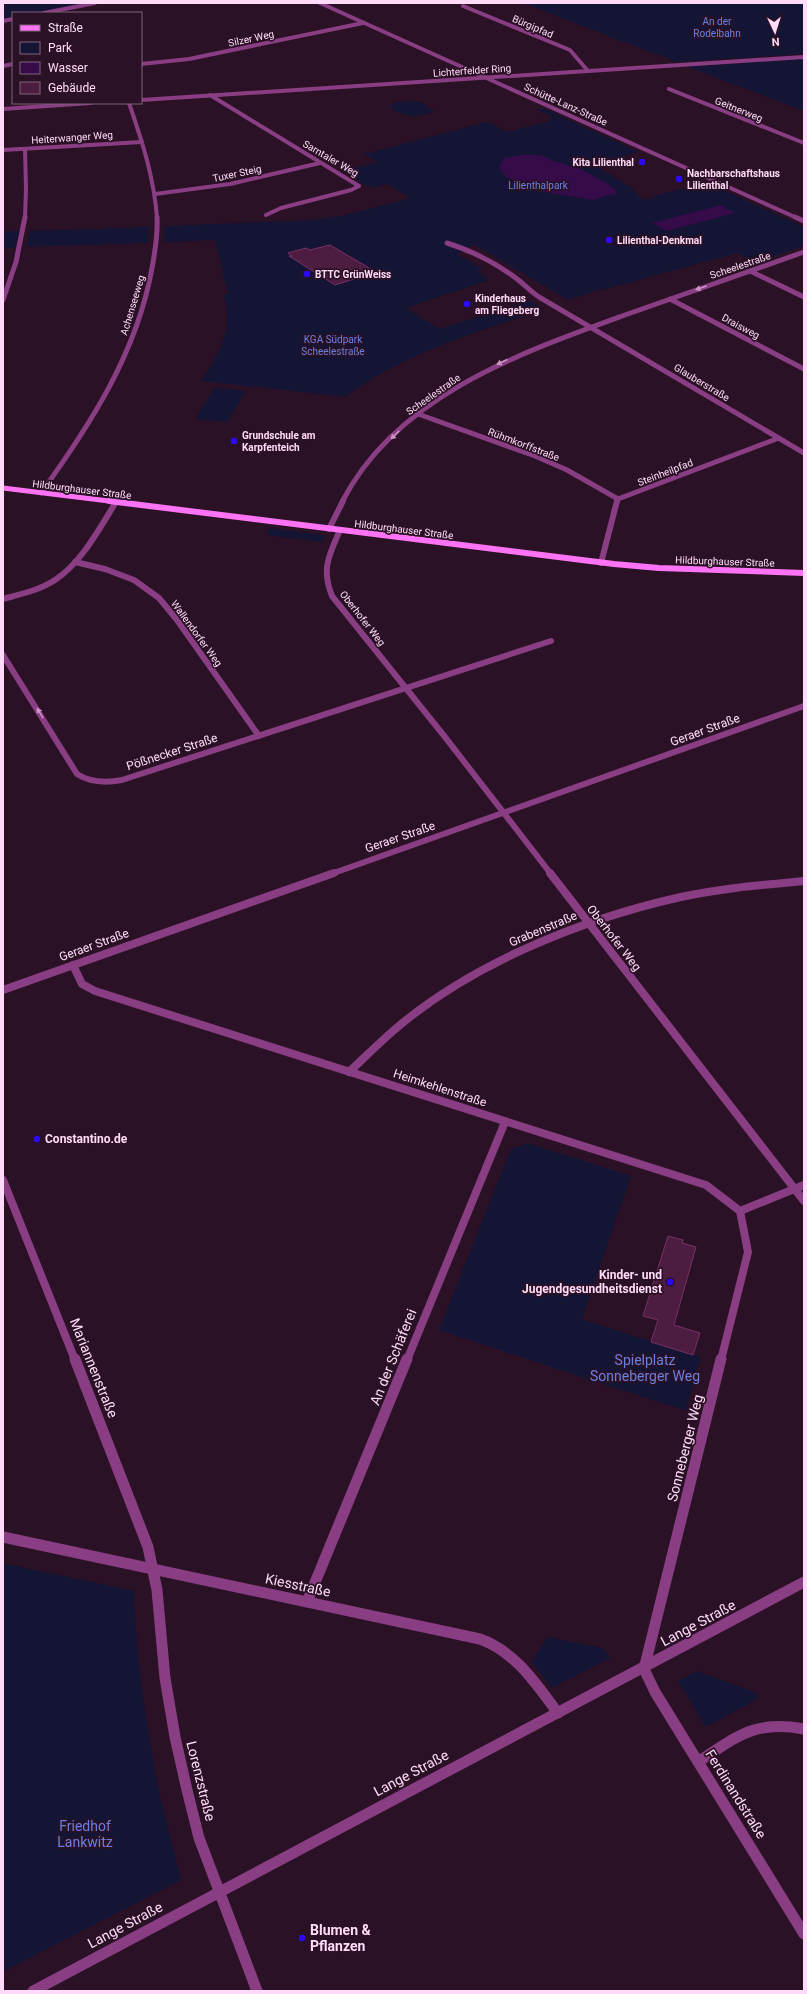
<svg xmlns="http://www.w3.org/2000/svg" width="807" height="1994" viewBox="0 0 807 1994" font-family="Roboto,sans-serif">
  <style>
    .green { fill: #141435 }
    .water { fill: #360b4a }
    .building { fill: #4c1d41; stroke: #783066 }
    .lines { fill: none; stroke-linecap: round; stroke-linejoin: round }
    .minor-far4 { stroke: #893d83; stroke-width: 4 }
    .minor-far3 { stroke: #893d83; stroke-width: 5 }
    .minor-far2 { stroke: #893d83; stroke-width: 6 }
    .minor-far1 { stroke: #893d83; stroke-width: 8 }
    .minor { stroke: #893d83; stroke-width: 11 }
    .tertiary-far1 { stroke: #893d83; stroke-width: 8 }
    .tertiary { stroke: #893d83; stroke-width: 11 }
    .secondary-far1 { stroke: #fe73f5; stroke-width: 5 }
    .secondary { stroke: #fe73f5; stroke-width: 6 }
    .oneway { fill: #ca94c4 }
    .poi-dot { fill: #2b09fd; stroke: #2b1125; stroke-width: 1.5 }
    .labels { text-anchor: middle; stroke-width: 3.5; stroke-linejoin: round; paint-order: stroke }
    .far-park-label { font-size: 10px; fill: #6680e0; stroke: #2b1125 }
    .far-street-label { font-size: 10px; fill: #ffdbf9; stroke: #2b1125 }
    .far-poi-label { font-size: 10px; font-weight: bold; fill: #ffdbf9; stroke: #2b1125; text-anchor: start }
    .street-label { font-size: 12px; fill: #ffdbf9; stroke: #2b1125 }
    .poi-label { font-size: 12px; font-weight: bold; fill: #ffdbf9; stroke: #2b1125; text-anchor: start }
    .near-street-label { font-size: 14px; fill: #ffdbf9; stroke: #2b1125 }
    .near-park-label { font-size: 14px; fill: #6680e0; stroke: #2b1125 }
    .near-poi-label { font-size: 14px; font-weight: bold; fill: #ffdbf9; stroke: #2b1125; text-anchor: start }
  </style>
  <rect width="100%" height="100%" fill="#2b1125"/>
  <g class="green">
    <polygon points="13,3 86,3 37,13 13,13 13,18 3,20 3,5"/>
    <polygon points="523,3 804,3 804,54 676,62"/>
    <polygon points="804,59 804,111 688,67"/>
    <polygon points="411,101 421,102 435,112 413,117 394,111 391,106 396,102"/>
    <path d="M543,108L639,152L594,165L631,187L643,200L657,196L656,195L708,183L804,227V246L756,262L737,253L603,290L601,289L568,300L473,244L465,251L457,254L483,269L477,271L490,280L406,308L440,329L529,300L544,309C475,333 405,353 346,397L201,381C221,351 233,332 224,295L228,294L215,240L164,242L165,226L313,220L341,216L411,198L387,184L370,188L342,171L378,162L364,154L487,122L508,132L553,120L550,118L553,117L536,110Z"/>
    <polygon points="149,227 148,243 27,247 30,231"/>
    <polygon points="19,231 15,248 3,248 3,232"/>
    <polygon points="215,387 246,391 227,422 195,419"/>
    <polygon points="269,528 322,535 324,537 322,542 266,535"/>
    <polygon points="528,1143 631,1176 582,1319 701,1357 686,1411 439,1330 511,1149"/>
    <path d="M3,1563L134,1591C136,1658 146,1724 159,1791C166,1820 174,1850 181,1880L3,1972Z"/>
    <polygon points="547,1637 603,1648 610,1658 552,1688 532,1662"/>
    <polygon points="697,1671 757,1693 758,1699 706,1727 678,1681"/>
  </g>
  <g class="water">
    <polygon points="522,155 541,155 551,160 583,170 608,184 617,192 614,196 608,195 594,200 538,191 506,177 499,168 504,158"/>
    <polygon points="721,205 735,213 666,231 653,223"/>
  </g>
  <g class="building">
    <polygon points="330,245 376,272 335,285 289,256 292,256 288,253 306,248 310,250"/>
    <polygon points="668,1236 683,1240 682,1243 696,1247 674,1325 700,1333 693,1355 651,1342 658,1320 643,1316"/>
  </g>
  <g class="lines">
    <g class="minor-far4">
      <polyline points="320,3 797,218"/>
      <polyline points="463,6 570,50 588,71"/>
      <polyline points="44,13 95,3"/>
      <polyline points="3,21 13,19"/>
      <polyline points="141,64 189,59 363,23"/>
      <polyline points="3,66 13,64"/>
      <polyline points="669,89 804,143"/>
      <polyline points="210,95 359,186 351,190 281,208 266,215"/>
      <polyline points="141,100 804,57"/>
      <path d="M129,103C142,141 154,177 157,218"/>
      <polyline points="3,109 91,103"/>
      <polyline points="3,150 142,142"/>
      <polyline points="155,194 230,184 320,163"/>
      <polyline points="25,218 26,189 25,149"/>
    </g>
    <g class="minor-far3">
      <polyline points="795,217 804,221"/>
      <path d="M447,243C472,251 496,263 517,279C525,285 531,292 539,297L804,453"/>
      <polyline points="750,271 804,297"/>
      <polyline points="670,299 804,369"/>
      <polyline points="3,300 16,262 25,217"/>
      <polyline points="418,414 535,456 567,470 618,499"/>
      <path d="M41,493C90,425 137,353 152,268C155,252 158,234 157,217"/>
      <polyline points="618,499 779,438"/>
      <path d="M342,502C396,396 520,353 625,315C684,294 744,273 804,252"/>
      <polyline points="617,502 618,499"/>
    </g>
    <g class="minor-far2">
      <polyline points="329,529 343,501"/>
      <path d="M340,530C329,555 321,569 332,596L445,737L551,874"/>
      <polyline points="75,562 105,569 134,580 159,598 177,620 259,736"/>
      <polyline points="601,563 617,501"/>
      <path d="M3,599C21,594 40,590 55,580C82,562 99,529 116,502"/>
      <path d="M3,655L77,774C91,783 106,783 122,780L551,641"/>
      <polyline points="331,874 804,706"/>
    </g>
    <g class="minor-far1">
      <polyline points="550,873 804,1201"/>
      <polyline points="73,965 82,984 95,991 706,1185 740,1211 804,1185"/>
      <polyline points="3,990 334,873"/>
      <path d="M349,1072C364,1058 378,1044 393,1031C470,964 582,919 681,897C722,888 763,885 804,881"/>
      <polyline points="407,1360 505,1122"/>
      <polyline points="721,1360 748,1252 740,1211"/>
    </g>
    <g class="minor">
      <path d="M3,1537L480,1639C516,1652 536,1684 558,1713"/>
      <polyline points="307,1602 407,1359"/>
      <polyline points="644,1669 721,1359"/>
      <polyline points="644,1669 655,1692 804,1934"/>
      <path d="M698,1762C738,1736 754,1720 804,1729"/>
      <polyline points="33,1991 804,1582"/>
    </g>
    <polyline class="tertiary-far1" points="3,1180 75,1360"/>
    <polyline class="tertiary" points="75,1359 148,1547 157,1590 165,1678 175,1737 187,1790 199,1838 257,1991"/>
    <polyline class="secondary-far1" points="3,488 117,502"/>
    <polyline class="secondary" points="109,501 614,564 659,568 804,573"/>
  </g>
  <defs><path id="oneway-solid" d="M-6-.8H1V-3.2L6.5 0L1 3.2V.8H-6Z"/></defs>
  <g class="oneway">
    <use href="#oneway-solid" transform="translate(701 288) rotate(161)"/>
    <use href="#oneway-solid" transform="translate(502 362) rotate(155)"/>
    <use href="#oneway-solid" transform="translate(395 435) rotate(135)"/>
    <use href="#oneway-solid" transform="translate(40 713) rotate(-122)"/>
  </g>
  <g class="poi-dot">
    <circle cx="642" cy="162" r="4"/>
    <circle cx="679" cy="179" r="4"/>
    <circle cx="609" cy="240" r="4"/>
    <circle cx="307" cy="274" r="4"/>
    <circle cx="467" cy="304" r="4"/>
    <circle cx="234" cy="441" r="4"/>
    <circle cx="37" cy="1139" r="4"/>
    <circle cx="670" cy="1282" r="4"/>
    <circle cx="302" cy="1938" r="4"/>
  </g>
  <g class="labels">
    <g class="far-park-label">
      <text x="717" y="25">An der<tspan x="717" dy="12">Rodelbahn</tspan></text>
      <text x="538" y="189">Lilienthalpark</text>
      <text x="333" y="343">KGA Südpark<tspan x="333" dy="12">Scheelestraße</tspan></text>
    </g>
    <g class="far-street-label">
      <text transform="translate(533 26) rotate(23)" y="4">Bürgipfad</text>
      <text transform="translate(251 38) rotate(-12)" y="4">Silzer Weg</text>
      <text transform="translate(472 70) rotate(-4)" y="4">Lichterfelder Ring</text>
      <text transform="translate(566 104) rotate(24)" y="4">Schütte-Lanz-Straße</text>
      <text transform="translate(739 109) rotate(22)" y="4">Geitnerweg</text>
      <text transform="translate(72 137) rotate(-4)" y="4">Heiterwanger Weg</text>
      <text transform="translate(331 158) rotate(30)" y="4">Sarntaler Weg</text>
      <text transform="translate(237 173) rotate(-12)" y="4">Tuxer Steig</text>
      <text transform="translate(740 265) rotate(-19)" y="4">Scheelestraße</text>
      <text transform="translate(132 305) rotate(-73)" y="4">Achenseeweg</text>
      <text transform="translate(741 326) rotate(28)" y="4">Draisweg</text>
      <text transform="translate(702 382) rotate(31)" y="4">Glauberstraße</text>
      <text transform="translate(433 394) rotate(-35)" y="4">Scheelestraße</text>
      <text transform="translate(524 444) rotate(21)" y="4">Rühmkorffstraße</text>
      <text transform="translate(665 472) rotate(-21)" y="4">Steinheilpfad</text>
      <text transform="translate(82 489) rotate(7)" y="4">Hildburghauser Straße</text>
      <text transform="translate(404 529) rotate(7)" y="4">Hildburghauser Straße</text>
      <text transform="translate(725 561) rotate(2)" y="4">Hildburghauser Straße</text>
      <text transform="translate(363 618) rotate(52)" y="4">Oberhofer Weg</text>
      <text transform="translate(197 633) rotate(54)" y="4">Wallendorfer Weg</text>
    </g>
    <g class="far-poi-label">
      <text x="634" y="166" text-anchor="end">Kita Lilienthal</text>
      <text x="687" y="177">Nachbarschaftshaus<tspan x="687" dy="12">Lilienthal</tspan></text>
      <text x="617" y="244">Lilienthal-Denkmal</text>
      <text x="315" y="278">BTTC GrünWeiss</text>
      <text x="475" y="302">Kinderhaus<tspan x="475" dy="12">am Fliegeberg</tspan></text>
      <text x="242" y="439">Grundschule am<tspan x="242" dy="12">Karpfenteich</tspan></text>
    </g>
    <g class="street-label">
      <text transform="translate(705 730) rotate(-20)" y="4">Geraer Straße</text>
      <text transform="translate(172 752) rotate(-18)" y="4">Pößnecker Straße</text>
      <text transform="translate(400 837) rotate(-19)" y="4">Geraer Straße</text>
      <text transform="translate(543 929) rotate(-23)" y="4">Grabenstraße</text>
      <text transform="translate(614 938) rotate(52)" y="4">Oberhofer Weg</text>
      <text transform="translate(94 945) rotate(-20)" y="4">Geraer Straße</text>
      <text transform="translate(440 1088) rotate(18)" y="4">Heimkehlenstraße</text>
    </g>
    <g class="poi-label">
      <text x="45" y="1143">Constantino.de</text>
      <text x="662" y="1279" text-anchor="end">Kinder- und<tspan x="662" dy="14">Jugendgesundheitsdienst</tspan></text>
    </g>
    <g class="near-street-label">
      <text transform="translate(393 1357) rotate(-68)" y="5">An der Schäferei</text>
      <text transform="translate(94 1368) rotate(68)" y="5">Mariannenstraße</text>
      <text transform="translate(685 1448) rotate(-76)" y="5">Sonneberger Weg</text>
      <text transform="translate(298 1585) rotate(12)" y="5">Kiesstraße</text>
      <text transform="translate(698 1623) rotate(-28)" y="5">Lange Straße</text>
      <text transform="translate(411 1773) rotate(-28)" y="5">Lange Straße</text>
      <text transform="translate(201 1781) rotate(76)" y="5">Lorenzstraße</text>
      <text transform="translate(736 1794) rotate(58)" y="5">Ferdinandstraße</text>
      <text transform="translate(125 1925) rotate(-28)" y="5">Lange Straße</text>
    </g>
    <g class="near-park-label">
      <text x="645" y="1365">Spielplatz<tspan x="645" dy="16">Sonneberger Weg</tspan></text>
      <text x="85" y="1831">Friedhof<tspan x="85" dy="16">Lankwitz</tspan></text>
    </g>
    <g class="near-poi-label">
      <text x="310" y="1935">Blumen &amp;<tspan x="310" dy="16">Pflanzen</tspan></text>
    </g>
  </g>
  <rect width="807" height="1994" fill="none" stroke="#ffdbf9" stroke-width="8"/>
  <rect x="12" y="12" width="130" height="92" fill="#2b1125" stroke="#80627a"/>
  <rect x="20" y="25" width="20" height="6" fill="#fe73f5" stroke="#80627a"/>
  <text x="48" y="32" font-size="12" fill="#ffdbf9">Straße</text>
  <rect x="20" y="42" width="20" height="12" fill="#141435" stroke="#80627a"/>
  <text x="48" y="52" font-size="12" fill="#ffdbf9">Park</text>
  <rect x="20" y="62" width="20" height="12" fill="#360b4a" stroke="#80627a"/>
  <text x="48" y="72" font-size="12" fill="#ffdbf9">Wasser</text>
  <rect x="20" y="82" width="20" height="12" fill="#4c1d41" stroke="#80627a"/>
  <text x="48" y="92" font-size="12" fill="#ffdbf9">Gebäude</text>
  <g transform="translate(775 32) rotate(176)" stroke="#2b1125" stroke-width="3" paint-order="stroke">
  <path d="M0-3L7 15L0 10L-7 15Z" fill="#ffdbf9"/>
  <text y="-6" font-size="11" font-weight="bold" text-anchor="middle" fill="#ffdbf9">N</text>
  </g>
</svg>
